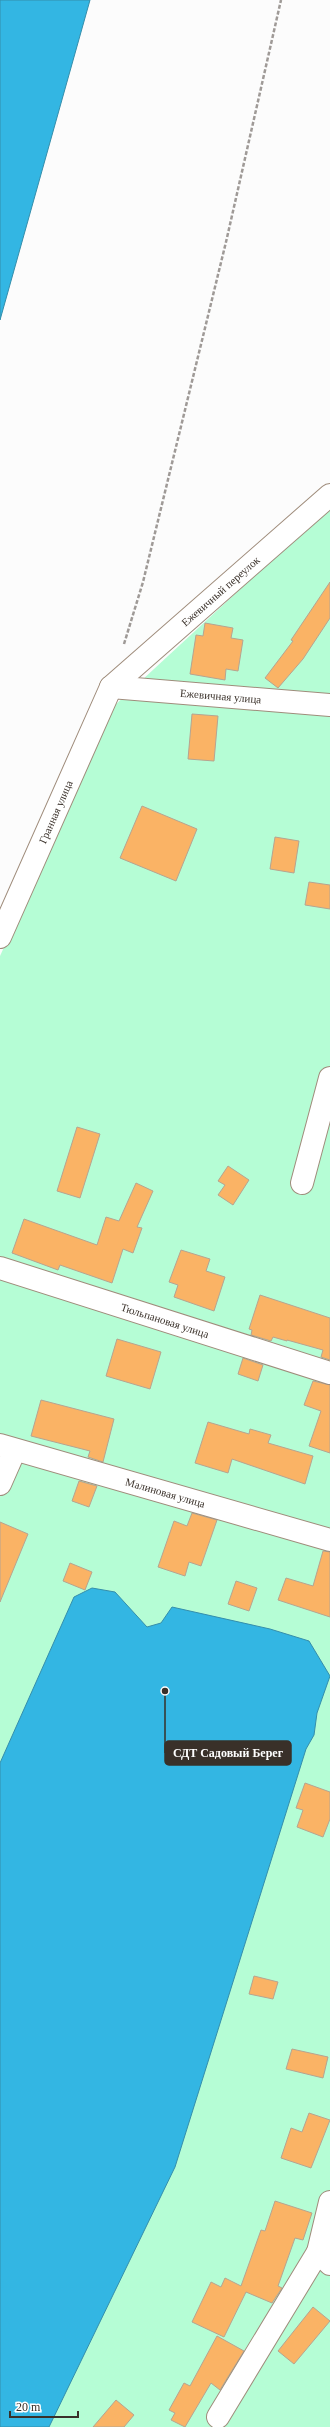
<svg xmlns="http://www.w3.org/2000/svg" width="330" height="2427" viewBox="0 0 330 2427" font-family="'Times New Roman',serif">
  <style>
    .garden { fill: #b5fdd5 }
    .water { fill: #33b6e3; stroke: #358eab }
    .building { fill: #fab365; stroke: #b6a491 }
    .lines { fill: none; stroke-linecap: round; stroke-linejoin: round }
    .minor-casing { stroke: #9f8c7b; stroke-width: 24 }
    .path { stroke: #9f9a97; stroke-width: 2.5; stroke-dasharray: 4 2; stroke-linecap: butt }
    .minor { stroke: #fff; stroke-width: 22 }
    .labels { text-anchor: middle; stroke-width: 3.5; stroke-linejoin: round; paint-order: stroke }
    .street-label { font-size: 11px; fill: #393029; stroke: #fff }
    .leader { fill: none; stroke: #393029; stroke-width: 1.5 }
    .callout-dot { fill: #393029; stroke: #fff; stroke-width: 1.5 }
    .callout { fill: #393029; stroke: #393029; stroke-width: 1.5 }
    .callout-label { font-size: 12px; text-anchor: middle; font-weight: bold; fill: #fff }
  </style>
  <rect width="100%" height="100%" fill="#fcfcfc"/>
  <polygon class="garden" points="330,506 330,2427 0,2427 0,956 114,706"/>
  <g class="water">
    <polygon points="0,0 90,0 0,320"/>
    <polygon points="92,1588 115,1592 147,1627 161,1623 172,1607 270,1629 309,1641 330,1676 317,1713 314,1735 306,1749 175,2167 49,2427 0,2427 0,1763 74,1597"/>
  </g>
  <g class="building">
    <polygon points="330,582 330,618 303,659 278,688 265,678 293,641 291,640"/>
    <polygon points="205,623 233,628 231,638 243,640 238,671 226,669 225,680 190,674 196,635 203,636"/>
    <polygon points="192,714 218,716 214,761 188,759"/>
    <polygon points="142,806 197,829 176,881 120,858"/>
    <polygon points="275,837 299,841 294,873 270,869"/>
    <polygon points="309,882 330,885 330,909 305,905"/>
    <polygon points="77,1127 100,1134 80,1198 57,1191"/>
    <polygon points="228,1166 249,1180 233,1205 218,1195 225,1185 218,1181"/>
    <polygon points="136,1183 153,1191 137,1227 142,1228 133,1253 123,1249 112,1283 60,1265 58,1270 12,1253 24,1219 97,1245 106,1217 119,1221"/>
    <polygon points="181,1250 210,1259 206,1271 225,1277 214,1311 174,1297 178,1285 169,1282"/>
    <polygon points="260,1295 330,1318 330,1360 321,1357 323,1350 287,1340 287,1341 273,1337 271,1341 251,1335 252,1330 249,1329"/>
    <polygon points="117,1339 161,1352 150,1389 106,1376"/>
    <polygon points="243,1358 263,1365 258,1381 238,1374"/>
    <polygon points="313,1381 330,1385 330,1453 309,1446 321,1411 304,1405"/>
    <polygon points="41,1400 114,1419 103,1462 88,1457 90,1451 31,1436"/>
    <polygon points="208,1422 249,1434 250,1429 271,1435 268,1443 313,1456 305,1484 232,1459 228,1473 195,1463"/>
    <polygon points="79,1481 97,1486 89,1507 72,1501"/>
    <polygon points="192,1513 217,1520 201,1566 189,1562 185,1576 158,1567 174,1521 187,1526"/>
    <polygon points="0,1522 28,1534 0,1602"/>
    <polygon points="323,1551 330,1552 330,1617 278,1600 286,1578 313,1586"/>
    <polygon points="70,1563 92,1572 85,1590 63,1581"/>
    <polygon points="236,1581 257,1588 249,1611 228,1604"/>
    <polygon points="305,1783 330,1792 330,1819 323,1837 297,1827 303,1810 296,1808"/>
    <polygon points="254,1976 278,1982 273,1999 249,1994"/>
    <polygon points="292,2049 328,2057 323,2078 286,2069"/>
    <polygon points="309,2113 330,2120 311,2168 281,2158 291,2128 302,2132"/>
    <polygon points="275,2201 312,2213 303,2240 295,2238 278,2286 282,2288 272,2303 246,2292 224,2337 192,2322 211,2282 221,2287 225,2278 241,2286 261,2230 265,2231"/>
    <polygon points="313,2307 330,2321 294,2364 278,2351"/>
    <polygon points="217,2336 244,2351 220,2390 211,2383 185,2427 171,2420 175,2413 169,2410 184,2383 190,2386"/>
    <polygon points="116,2400 134,2415 124,2427 93,2427"/>
  </g>
  <g class="lines">
    <defs>
      <g id="minor">
        <path id="s1" d="M111,687L330,705"/>
        <path id="s2" d="M0,937L111,687L330,495"/>
        <polyline points="302,1183 330,1078"/>
        <path id="s3" d="M0,1268L330,1373"/>
        <path id="s4" d="M0,1445L330,1540"/>
        <polyline points="0,1484 15,1450"/>
        <polyline points="330,2202 318,2252 330,2264"/>
        <polyline points="218,2417 318,2252"/>
      </g>
    </defs>
    <use href="#minor" class="minor-casing"/>
    <polyline class="path" points="124,644 143,582 226,242 281,0"/>
    <use href="#minor" class="minor"/>
  </g>
  <g class="labels">
    <g class="street-label">
      <text dy="4" stroke="none"><textPath href="#s2" startOffset="419">Ежевичный переулок</textPath></text>
      <text dy="4" stroke="none"><textPath href="#s1" startOffset="110">Ежевичная улица</textPath></text>
      <text dy="4" stroke="none"><textPath href="#s2" startOffset="137">Гранная улица</textPath></text>
      <text dy="4" stroke="none"><textPath href="#s3" startOffset="173">Тюльпановая улица</textPath></text>
      <text dy="4" stroke="none"><textPath href="#s4" startOffset="172">Малиновая улица</textPath></text>
    </g>
  </g>
  <path class="leader" d="M165 1691L165 1753"/>
  <circle class="callout-dot" cx="165" cy="1691" r="4"/>
  <rect class="callout" x="165" y="1741" width="126" height="24" rx="4"/>
  <g class="callout-label">
    <text x="228" y="1757">СДТ Садовый Берег</text>
  </g>
  <path d="M10 2411v6h68v-6" fill="none" stroke="#393029" stroke-width="2"/>
  <text x="16" y="2411" font-size="12" fill="#393029" stroke="#ffffff" stroke-width="3" paint-order="stroke">20 m</text>
</svg>
